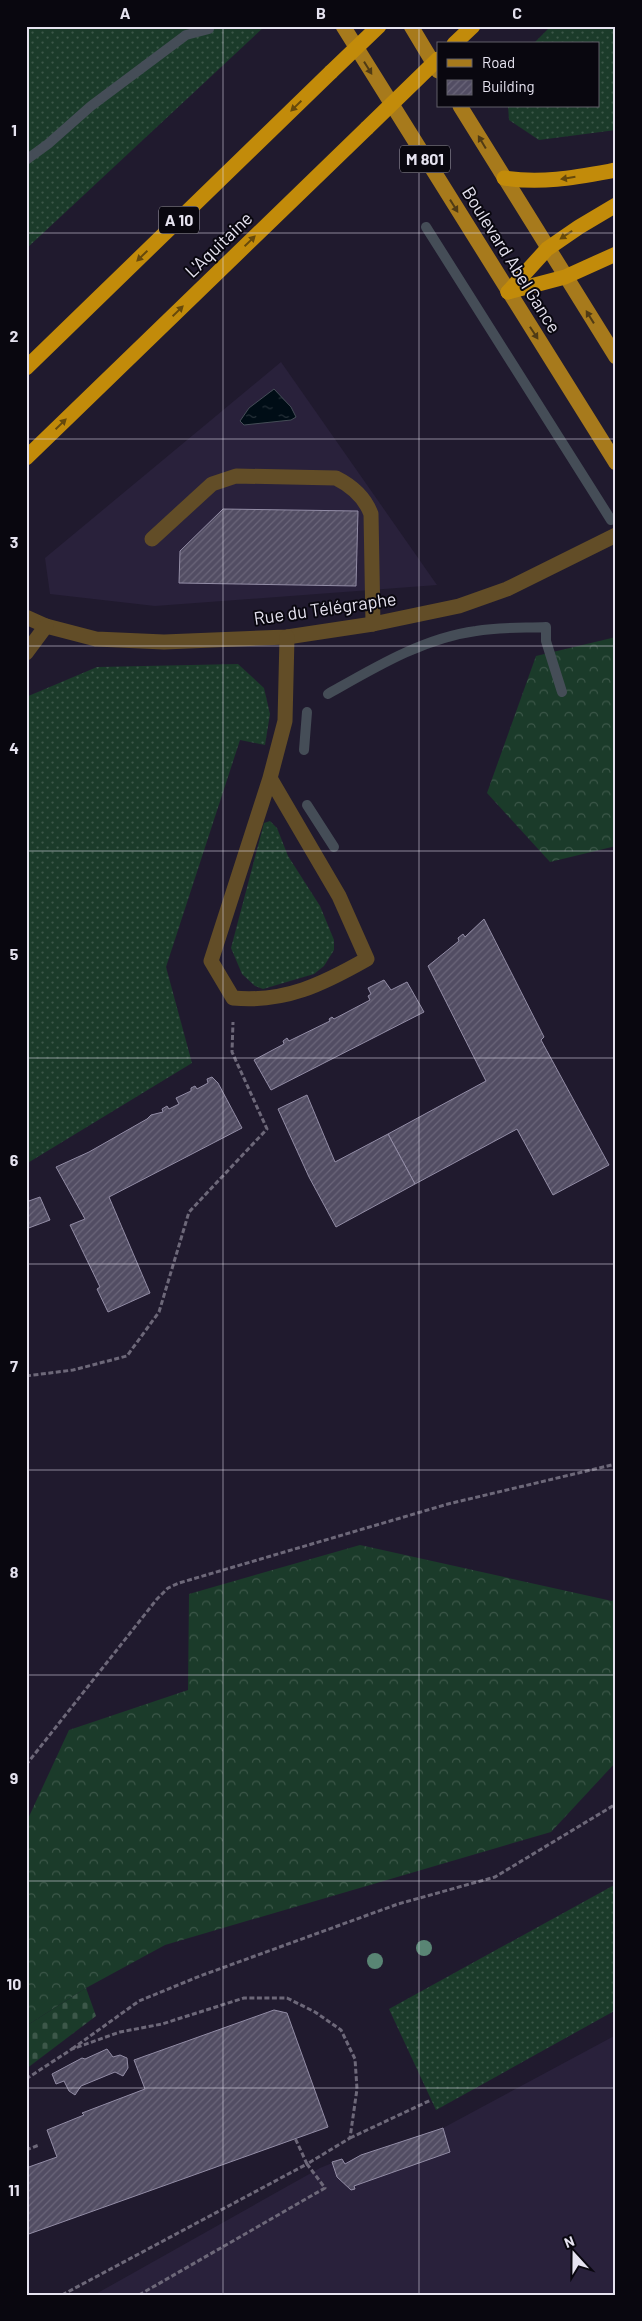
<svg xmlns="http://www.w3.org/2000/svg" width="642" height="2321" viewBox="0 0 642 2321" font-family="Barlow,sans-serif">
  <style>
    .built { fill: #29213b }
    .grass { fill: url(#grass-dots) }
    .forest { fill: url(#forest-crowns) }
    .cemetery { fill: url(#cemetery-stones) }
    .water { fill: url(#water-ripples); stroke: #454d57 }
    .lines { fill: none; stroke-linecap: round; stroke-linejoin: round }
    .stream { stroke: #454d57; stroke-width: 10 }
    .building { fill: url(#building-hatch); stroke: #938da6 }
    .path { stroke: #6d6879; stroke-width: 3; stroke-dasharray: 5 2.5; stroke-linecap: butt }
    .service { stroke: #624d27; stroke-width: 15 }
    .minor { stroke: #624d27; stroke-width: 15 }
    .primary { stroke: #a77a1c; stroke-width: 15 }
    .motorway { stroke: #c28b0a; stroke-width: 15 }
    .motorway-bridge { stroke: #c28b0a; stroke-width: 15 }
    .tree { fill: #598574 }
    .oneway { fill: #503b15 }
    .oneway2 { fill: #66490c }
    .grid { fill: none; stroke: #e6e3f0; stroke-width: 1; stroke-opacity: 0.55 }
    .labels { text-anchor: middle; stroke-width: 4; stroke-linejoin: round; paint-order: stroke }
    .shield { fill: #09070f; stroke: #a4a1ac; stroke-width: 1 }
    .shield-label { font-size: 16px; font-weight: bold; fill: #e6e3f0 }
    .street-label { font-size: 18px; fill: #e6e3f0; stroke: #09070f }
    .neatline { fill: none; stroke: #e6e3f0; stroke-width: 2 }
    .grid-label { font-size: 16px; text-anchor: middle; font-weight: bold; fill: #e6e3f0 }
  </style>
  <defs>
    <pattern id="grass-dots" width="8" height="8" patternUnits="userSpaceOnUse" patternTransform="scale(1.25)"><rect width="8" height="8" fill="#1b3b2a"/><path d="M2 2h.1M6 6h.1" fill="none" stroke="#3c5749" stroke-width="1.8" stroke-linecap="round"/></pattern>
    <pattern id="forest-crowns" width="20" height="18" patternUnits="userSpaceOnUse" patternTransform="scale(1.25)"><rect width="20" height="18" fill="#1b3b2a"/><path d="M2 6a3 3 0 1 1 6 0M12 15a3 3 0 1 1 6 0" fill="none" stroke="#3c5749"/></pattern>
    <pattern id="cemetery-stones" width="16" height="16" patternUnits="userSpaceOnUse" patternTransform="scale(1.25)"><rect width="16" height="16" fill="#1b3b2a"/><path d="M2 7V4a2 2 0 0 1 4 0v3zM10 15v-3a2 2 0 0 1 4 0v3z" fill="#3c5749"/></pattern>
    <pattern id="water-ripples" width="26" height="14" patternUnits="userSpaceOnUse" patternTransform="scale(1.25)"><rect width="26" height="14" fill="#000d16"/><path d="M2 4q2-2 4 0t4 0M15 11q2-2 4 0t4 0" fill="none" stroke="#253038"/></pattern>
    <pattern id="building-hatch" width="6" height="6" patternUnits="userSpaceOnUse" patternTransform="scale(1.25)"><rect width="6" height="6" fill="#524d63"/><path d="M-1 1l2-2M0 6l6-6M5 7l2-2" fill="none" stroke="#6b667a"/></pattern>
  </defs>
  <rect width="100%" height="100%" fill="#201a2e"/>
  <g class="built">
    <polygon points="281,362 437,585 155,606 50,594 45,558"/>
    <polygon points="616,2035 616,2295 94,2295 320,2168 342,2159 345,2163 361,2155 443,2128"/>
  </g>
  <g class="grass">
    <polygon points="26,26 265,26 26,249"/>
    <polygon points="551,26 616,26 616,130 539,140 509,120 508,106 598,106 598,44 533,44"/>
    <polygon points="238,664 264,688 270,714 265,745 240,740 166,967 192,1063 26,1164 26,697 97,667"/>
    <polygon points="270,821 277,828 288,856 320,906 334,940 334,950 324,966 314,974 263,989 255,986 242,974 231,948 264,823"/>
    <polygon points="616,1884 616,2010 436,2110 389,2009"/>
  </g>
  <g class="forest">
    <polygon points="616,637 616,846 550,862 487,793 536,656"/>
    <polygon points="360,1545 612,1601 616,1597 616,1762 551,1832 165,1945 86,1988 26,2026 26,1823 69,1730 188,1690 189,1594"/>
  </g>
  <polygon class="cemetery" points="86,1988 96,2016 26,2069 26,2026"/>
  <polygon class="water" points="274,389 291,407 296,417 291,420 244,425 240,421 249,408"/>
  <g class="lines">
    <g class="stream">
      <polyline points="26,160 48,144 91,106 186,35 209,29"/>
      <polyline points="426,227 611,520"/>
      <path d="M328,694C374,668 423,638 476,631C499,627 523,628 546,627V641L562,692"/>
      <polyline points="304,750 307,712"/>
      <polyline points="307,805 334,847"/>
    </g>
  </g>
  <g class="building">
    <polygon points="223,509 358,511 356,586 179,583 180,551"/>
    <polygon points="484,919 544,1037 541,1040 609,1165 553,1195 517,1129 415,1184 388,1134 486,1081 428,966 459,941 458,938 463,934 465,937"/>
    <polygon points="384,980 391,990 407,982 424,1012 271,1090 254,1060 284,1044 283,1041 287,1038 289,1041 330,1021 329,1019 332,1017 334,1019 370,1000 368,996 371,994 368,988"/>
    <polygon points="212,1077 218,1083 242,1128 109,1197 150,1293 108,1312 97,1289 100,1287 70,1225 85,1219 56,1167 89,1152 147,1119 151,1115 163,1112 162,1109 167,1106 169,1109 179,1104 176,1098 191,1091 191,1088 195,1086 197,1089 208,1083 207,1079"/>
    <polygon points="307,1095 335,1162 388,1134 415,1184 336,1227 309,1177 278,1109"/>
    <polygon points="40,1197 50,1220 26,1229 26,1202"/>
    <polygon points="274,2010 287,2013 328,2127 26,2235 26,2168 57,2157 47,2130 84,2115 82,2113 145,2089 134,2060"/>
    <polygon points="107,2049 113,2057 120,2055 127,2058 128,2068 123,2076 115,2072 81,2086 75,2095 69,2091 64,2081 56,2084 52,2074 82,2058 85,2059"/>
    <polygon points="443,2128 450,2152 354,2186 355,2189 351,2190 337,2177 332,2162 342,2159 345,2164 361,2155"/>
  </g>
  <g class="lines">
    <g class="path">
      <polyline points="26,1376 73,1370 127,1356 159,1312 189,1212 267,1129 232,1052 233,1022"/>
      <polyline points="26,1765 157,1599 168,1588 179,1583 448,1504 616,1464"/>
      <polyline points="72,2049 139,2001 200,1976 398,1904 495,1877 616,1804"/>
      <polyline points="26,2079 72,2049 120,2032 162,2024 244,1998 287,1998 315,2012 341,2030 355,2059 357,2089 350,2138 307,2164 295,2138"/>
      <polyline points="350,2138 431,2100"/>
      <polyline points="26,2150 39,2145"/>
      <polyline points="62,2295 307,2164 325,2188 139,2295"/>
      <polyline points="613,2295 616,2294"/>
    </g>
    <path class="service" d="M152,539L212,484L236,476L336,478C352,486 365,498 371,514L373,624"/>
    <g class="minor">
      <polyline points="26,617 46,626 96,639 164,642 287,637 373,624 459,606 507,589 616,535"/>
      <polyline points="26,653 46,626"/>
      <path d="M270,778L339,896L367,959C323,984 285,1003 233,998L211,961L270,778L285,721L287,637"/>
    </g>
    <g class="primary">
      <polyline points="343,26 616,463"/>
      <polyline points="411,26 438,71"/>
      <polyline points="460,106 616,357"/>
    </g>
    <g class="motorway">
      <polyline points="454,44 473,26"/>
      <path d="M504,178C543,184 577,177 616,170"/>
      <polyline points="508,292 547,249 579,227 616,205"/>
      <polyline points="508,292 565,277 616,254"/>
      <polyline points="26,368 331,72"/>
      <polyline points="26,458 367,128"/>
    </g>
    <g class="motorway-bridge">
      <polyline points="331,72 379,26"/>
      <polyline points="367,128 438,59"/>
    </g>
  </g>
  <g class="tree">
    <circle cx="424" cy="1948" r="8"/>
    <circle cx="375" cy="1961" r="8"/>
  </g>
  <defs><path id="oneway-solid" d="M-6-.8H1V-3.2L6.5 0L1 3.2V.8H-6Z" transform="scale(1.25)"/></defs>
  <g class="oneway">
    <use href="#oneway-solid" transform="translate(368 68) rotate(58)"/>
    <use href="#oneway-solid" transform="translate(482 142) rotate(-121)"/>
    <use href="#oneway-solid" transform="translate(454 206) rotate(58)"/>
    <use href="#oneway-solid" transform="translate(590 317) rotate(-122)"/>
    <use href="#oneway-solid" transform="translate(534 333) rotate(57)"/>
  </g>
  <g class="oneway2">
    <use href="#oneway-solid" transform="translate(296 106) rotate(136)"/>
    <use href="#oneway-solid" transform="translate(568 178) rotate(171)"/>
    <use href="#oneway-solid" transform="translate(566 235) rotate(146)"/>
    <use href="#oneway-solid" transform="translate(250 241) rotate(-44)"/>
    <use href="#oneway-solid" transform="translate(142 256) rotate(136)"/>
    <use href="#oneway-solid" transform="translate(178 311) rotate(-44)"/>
    <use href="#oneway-solid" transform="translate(61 424) rotate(-44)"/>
  </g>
  <path class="grid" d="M223,26V2295M419,26V2295M26,233H616M26,439H616M26,646H616M26,851H616M26,1058H616M26,1264H616M26,1470H616M26,1675H616M26,1881H616M26,2088H616"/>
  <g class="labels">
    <g class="shield">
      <rect x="400" y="145.5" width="50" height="27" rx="4"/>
      <rect x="159" y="206.5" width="40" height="27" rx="4"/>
    </g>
    <g class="shield-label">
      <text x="425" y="165">M 801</text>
      <text x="179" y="226">A 10</text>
    </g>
    <g class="street-label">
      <text transform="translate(219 245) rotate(-44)" y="6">L'Aquitaine</text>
      <text transform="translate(511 260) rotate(58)" y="6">Boulevard Abel Gance</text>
      <text transform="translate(325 609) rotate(-8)" y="6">Rue du Télégraphe</text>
    </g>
  </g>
  <rect width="642" height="2321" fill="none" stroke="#09070f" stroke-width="55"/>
  <rect x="437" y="42" width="162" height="65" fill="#09070f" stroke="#615f69"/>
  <rect x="447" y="59" width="25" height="8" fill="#a77a1c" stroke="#615f69"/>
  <text x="482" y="68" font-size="15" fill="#e6e3f0">Road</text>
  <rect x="447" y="80" width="25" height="15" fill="url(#building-hatch)" stroke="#615f69"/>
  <text x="482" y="92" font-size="15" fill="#e6e3f0">Building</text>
  <g transform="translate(574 2254) rotate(339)" stroke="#09070f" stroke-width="4" paint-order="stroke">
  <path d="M0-4L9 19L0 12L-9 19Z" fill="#e6e3f0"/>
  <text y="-8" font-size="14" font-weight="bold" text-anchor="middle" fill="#e6e3f0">N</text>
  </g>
  <rect x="28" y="28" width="586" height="2266" class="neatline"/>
  <g class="grid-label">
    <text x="125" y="19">A</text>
    <text x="321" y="19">B</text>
    <text x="517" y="19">C</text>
    <text x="14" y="136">1</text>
    <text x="14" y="342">2</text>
    <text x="14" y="548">3</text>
    <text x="14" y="754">4</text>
    <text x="14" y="960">5</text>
    <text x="14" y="1166">6</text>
    <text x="14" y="1372">7</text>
    <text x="14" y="1578">8</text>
    <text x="14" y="1784">9</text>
    <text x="14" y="1990">10</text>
    <text x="14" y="2196">11</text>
  </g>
</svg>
